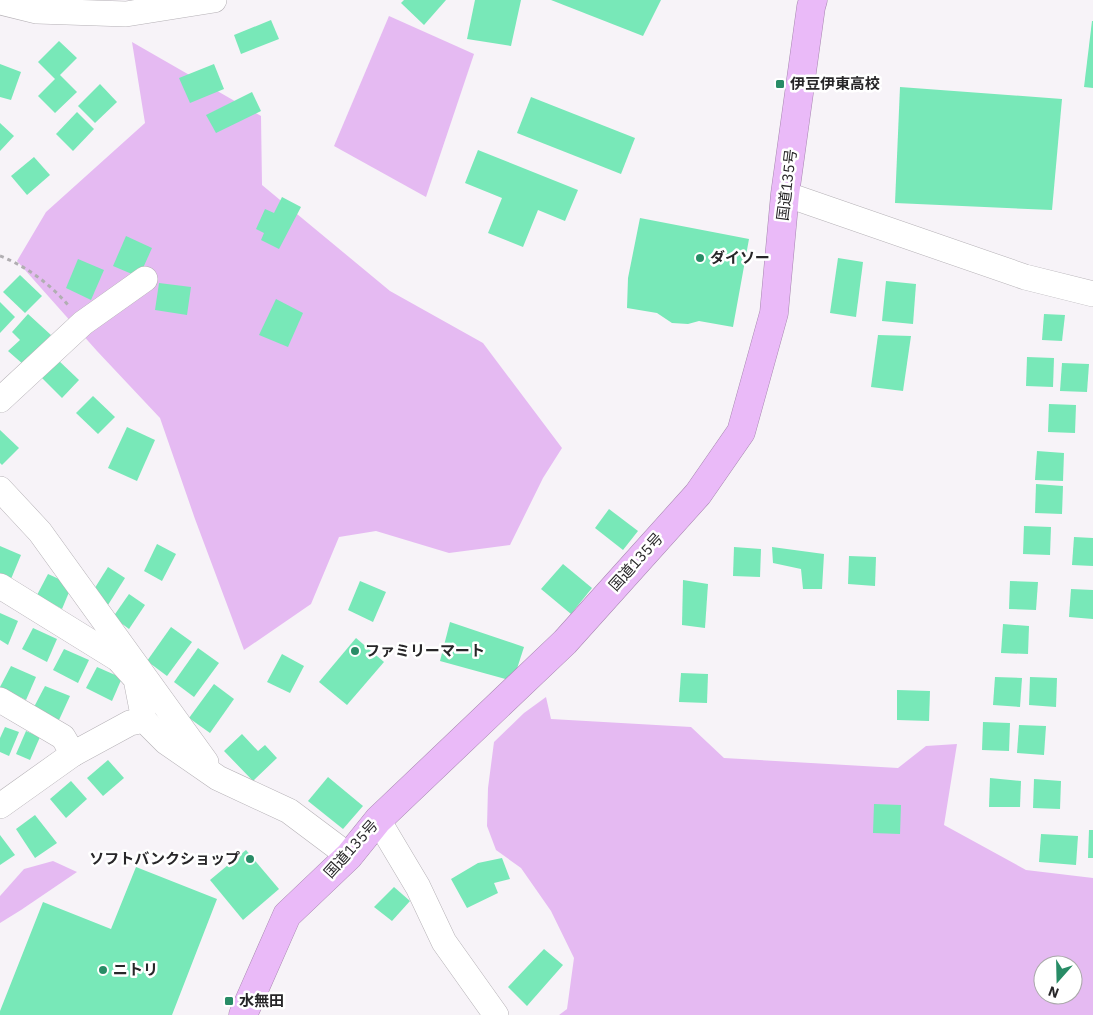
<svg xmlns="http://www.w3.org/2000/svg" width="1093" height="1015" viewBox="0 0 1093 1015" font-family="'IBM Plex Sans','Noto Sans JP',sans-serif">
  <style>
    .green { fill: #e5baf2; fill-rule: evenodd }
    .building { fill: #78e8b8 }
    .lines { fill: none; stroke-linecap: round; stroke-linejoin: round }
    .minor-casing { stroke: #b5b1b6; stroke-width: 26 }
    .highway-casing { stroke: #a686af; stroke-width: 29 }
    .path { stroke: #b1aeb2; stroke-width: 3; stroke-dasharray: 4 4; stroke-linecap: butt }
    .minor { stroke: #fff; stroke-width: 25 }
    .highway { stroke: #eabaf8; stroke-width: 28 }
    .poi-dot { fill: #288c66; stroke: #fff; stroke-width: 2 }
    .labels { text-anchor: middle; stroke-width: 5; stroke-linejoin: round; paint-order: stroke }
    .poi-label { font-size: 15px; font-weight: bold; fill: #272628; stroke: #fff; text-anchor: start }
    .street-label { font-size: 15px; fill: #272628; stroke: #fff }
  </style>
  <rect width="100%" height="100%" fill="#f7f3f8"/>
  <g class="green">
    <polygon points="389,16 474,54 426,197 334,146"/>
    <polygon points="132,42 261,116 262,185 390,291 483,343 562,448 543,478 510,545 449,553 376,531 339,537 311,604 244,650 195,519 160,418 97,351 17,261 46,212 145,123"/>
    <path d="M546,697L551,719L691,727L724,758L898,768L926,746L957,744L944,825L1026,870L1093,878V1015H559L567,1009L574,958L551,911L521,868L496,850L487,826L488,788L494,742L524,713ZM1043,965H1073V995H1043Z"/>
    <polygon points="53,861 77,872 21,910 0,923 0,896 24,869"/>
  </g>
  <g class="building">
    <polygon points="404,0 446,0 424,25 401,3"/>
    <polygon points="475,0 521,0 511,46 467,39"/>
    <polygon points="551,0 661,0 643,36"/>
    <polygon points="271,20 279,39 241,54 234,35"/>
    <polygon points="1092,21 1093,21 1093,88 1084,87"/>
    <polygon points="59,41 77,58 60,75 77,92 55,113 38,96 55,79 38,62"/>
    <polygon points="0,64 21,72 11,100 0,97"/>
    <polygon points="214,64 224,89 190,103 179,78"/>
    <polygon points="100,84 117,102 95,123 78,106"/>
    <polygon points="900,87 1062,99 1052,210 895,203"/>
    <polygon points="252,92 261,111 216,133 206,115"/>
    <polygon points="531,97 635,138 621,174 517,133"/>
    <polygon points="77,112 94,129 73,151 56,134"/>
    <polygon points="0,123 14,136 0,151"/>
    <polygon points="478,150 578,190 565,221 538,210 523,247 488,233 502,198 465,183"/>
    <polygon points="34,157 50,175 27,195 11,176"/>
    <polygon points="282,197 301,207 279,249 261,240 264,233 256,229 265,209 274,213"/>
    <polygon points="640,218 749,239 733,327 699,321 688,324 672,323 657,313 627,308 628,278"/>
    <polygon points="126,236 152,248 139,277 113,266"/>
    <polygon points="838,258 863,262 856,317 830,313"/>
    <polygon points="78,259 104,270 91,300 66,288"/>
    <polygon points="20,275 42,296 25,313 3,292"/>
    <polygon points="886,281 916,284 913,324 882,321"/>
    <polygon points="159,283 191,287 187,315 155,310"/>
    <polygon points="276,299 303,313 288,347 259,335"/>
    <polygon points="0,302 15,317 0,333"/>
    <polygon points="28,314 51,335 24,365 8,351 20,340 12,332"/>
    <polygon points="1044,314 1065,315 1062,341 1042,340"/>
    <polygon points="878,335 911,336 903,391 871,387"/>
    <polygon points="1027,357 1054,358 1053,387 1026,386"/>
    <polygon points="57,359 79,380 62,398 40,376"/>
    <polygon points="1062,363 1089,364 1087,392 1060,391"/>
    <polygon points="93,396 115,417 98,434 76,413"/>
    <polygon points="1049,404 1076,405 1075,433 1048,432"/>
    <polygon points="127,427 155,440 137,481 108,468"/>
    <polygon points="0,430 19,448 2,465 0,463"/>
    <polygon points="1037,451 1064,453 1063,481 1035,480"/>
    <polygon points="1036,484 1063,486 1062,514 1035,513"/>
    <polygon points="609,509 638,531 623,550 595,528"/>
    <polygon points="1024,526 1051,527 1050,555 1023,554"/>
    <polygon points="1074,537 1093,538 1093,566 1072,565"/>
    <polygon points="157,544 176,554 162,581 144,571"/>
    <polygon points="0,546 21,555 11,579 0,573"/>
    <polygon points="734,547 761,549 760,577 733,576"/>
    <polygon points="772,547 824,554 822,589 803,589 801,569 773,563"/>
    <polygon points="849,556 876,557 875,586 848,584"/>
    <polygon points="563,564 592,588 571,614 541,589"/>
    <polygon points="108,567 125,578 108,605 91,594"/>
    <polygon points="48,574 72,585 62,609 37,595"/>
    <polygon points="683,580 708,584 705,628 682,625"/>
    <polygon points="360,581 386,592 373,622 348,610"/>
    <polygon points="1010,581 1038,582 1036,610 1009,609"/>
    <polygon points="1071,589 1093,590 1093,619 1069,617"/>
    <polygon points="129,594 145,605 129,629 113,617"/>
    <polygon points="0,613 18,621 8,645 0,640"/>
    <polygon points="450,622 524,647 513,681 440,661"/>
    <polygon points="1003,624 1029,626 1028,654 1001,653"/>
    <polygon points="171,627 192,642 167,676 147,661"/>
    <polygon points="33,628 57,639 47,662 22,649"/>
    <polygon points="356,638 384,662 347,705 319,682"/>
    <polygon points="198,648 219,663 194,697 174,682"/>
    <polygon points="64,649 89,660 78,683 53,670"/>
    <polygon points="282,654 304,666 290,693 267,682"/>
    <polygon points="11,666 36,677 26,700 0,687"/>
    <polygon points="97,667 122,678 112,701 86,688"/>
    <polygon points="681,673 708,674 707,703 679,702"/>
    <polygon points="995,677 1022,678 1020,707 993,705"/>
    <polygon points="1030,677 1057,678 1056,707 1029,705"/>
    <polygon points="214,684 234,699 210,733 189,718"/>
    <polygon points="45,686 70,696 59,720 34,707"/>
    <polygon points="897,690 930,691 929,721 897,720"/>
    <polygon points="983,722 1010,723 1009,751 982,750"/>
    <polygon points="1019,725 1046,726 1044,755 1017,753"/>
    <polygon points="5,727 19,732 9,756 0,752 0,738"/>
    <polygon points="26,731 40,737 30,760 16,754"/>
    <polygon points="242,734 258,751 265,745 277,758 253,781 224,751"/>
    <polygon points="108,760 124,778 103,796 87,778"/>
    <polygon points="328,777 363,806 343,829 308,801"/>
    <polygon points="990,778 1021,781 1020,807 989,807"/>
    <polygon points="1034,779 1061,781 1060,809 1033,808"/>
    <polygon points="71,781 87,799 66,818 50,799"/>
    <polygon points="874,804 901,805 900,834 873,833"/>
    <polygon points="35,815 57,843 35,858 16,829"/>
    <polygon points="1089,830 1093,830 1093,858 1088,858"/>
    <polygon points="1041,834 1078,836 1076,865 1039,862"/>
    <polygon points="0,835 15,855 0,865"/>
    <polygon points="246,850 279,889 243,920 210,880"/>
    <polygon points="502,858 510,879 494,883 498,893 467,908 451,879 478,863"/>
    <polygon points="136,867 217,899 172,1015 0,1015 0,1011 43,902 111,929"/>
    <polygon points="394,887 410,901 392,921 374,907"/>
    <polygon points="544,949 563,965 527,1006 508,987"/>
  </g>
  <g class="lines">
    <defs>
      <g id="minor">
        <polyline points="0,2 37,11 126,14 214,0"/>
        <polyline points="785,194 1025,277 1093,294"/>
        <polyline points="0,400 83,323 145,279"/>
        <polyline points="0,489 40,532 206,762"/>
        <polyline points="0,586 118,659 136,679 144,720"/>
        <polyline points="0,700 63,737 73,754"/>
        <polyline points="0,806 73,754 130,723 144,720 166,742 218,778 289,811 349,856"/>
        <polyline points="378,820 418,887 444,942 496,1015"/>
      </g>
      <polyline id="highway" points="243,1015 287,915 349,856 378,820 565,642 698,494 741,432 774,313 785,194 811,7 813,0"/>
    </defs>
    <use href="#minor" class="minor-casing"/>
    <use href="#highway" class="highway-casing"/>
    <path class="path" d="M0,256C26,266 50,284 68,305"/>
    <use href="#minor" class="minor"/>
    <use href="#highway" class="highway"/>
  </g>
  <g class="poi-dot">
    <rect x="775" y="79" width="10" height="10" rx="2.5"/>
    <circle cx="700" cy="258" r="5"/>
    <circle cx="355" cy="651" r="5"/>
    <circle cx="250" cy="859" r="5"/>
    <circle cx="103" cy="970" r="5"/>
    <rect x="224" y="996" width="10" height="10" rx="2.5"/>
  </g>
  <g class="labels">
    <g class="poi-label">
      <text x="790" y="89">伊豆伊東高校</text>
      <text x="710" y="263">ダイソー</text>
      <text x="365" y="656">ファミリーマート</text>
      <text x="240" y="864" text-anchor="end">ソフトバンクショップ</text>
      <text x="113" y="975">ニトリ</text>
      <text x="239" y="1006">水無田</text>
    </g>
    <g class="street-label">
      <text transform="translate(787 185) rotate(-83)" y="5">国道135号</text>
      <text transform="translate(636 562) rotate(-48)" y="5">国道135号</text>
      <text transform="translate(351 849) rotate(-48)" y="5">国道135号</text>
    </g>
  </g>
  <g transform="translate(1058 980) rotate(200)"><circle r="24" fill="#ffffff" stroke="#a9a8a9"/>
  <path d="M0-4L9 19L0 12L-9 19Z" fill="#288c66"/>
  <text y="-8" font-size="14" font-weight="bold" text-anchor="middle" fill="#272628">N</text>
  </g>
</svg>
